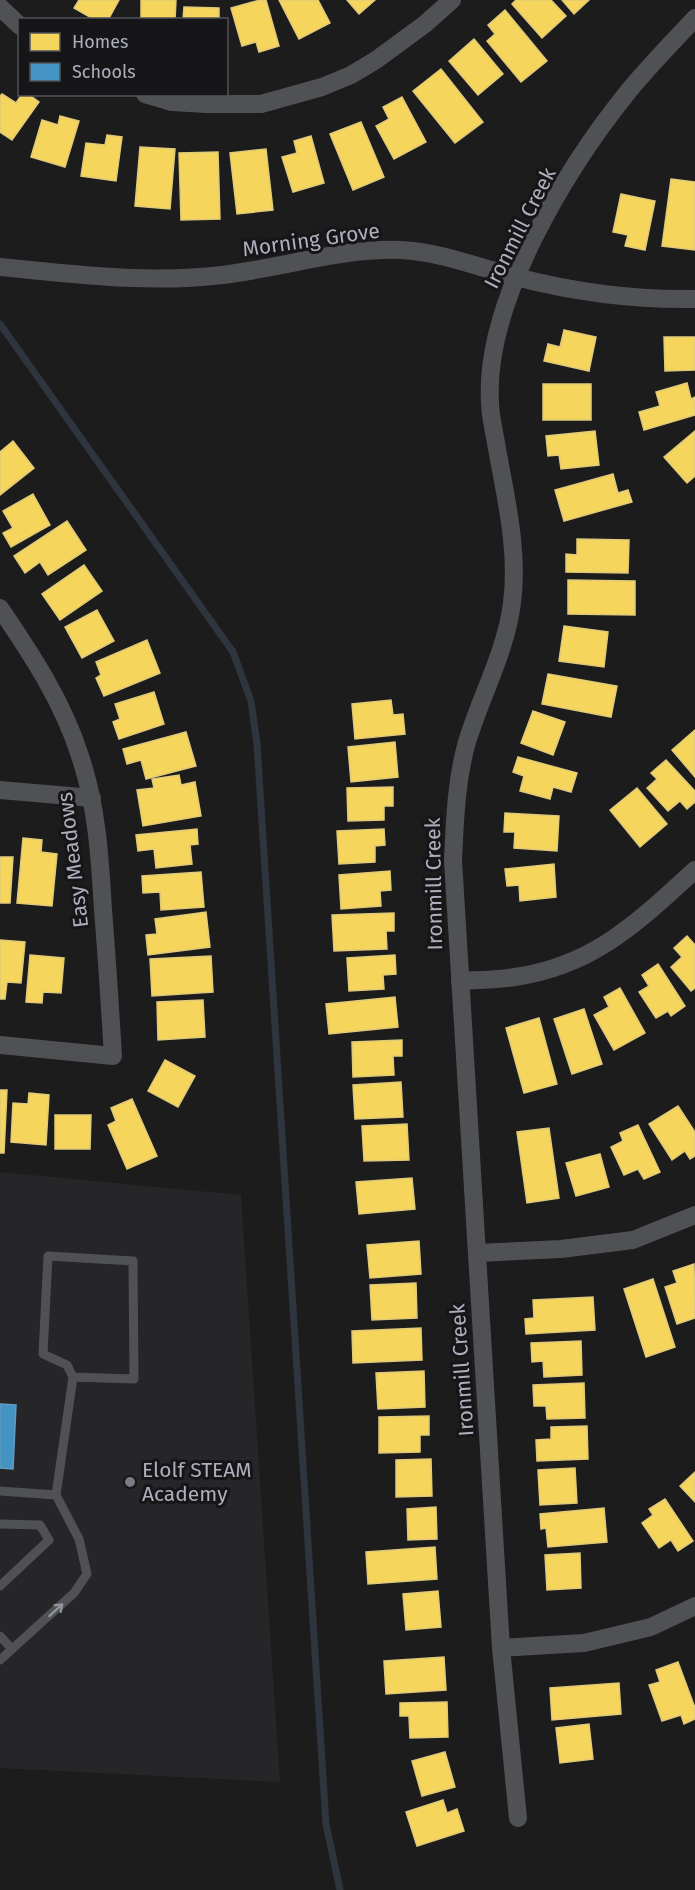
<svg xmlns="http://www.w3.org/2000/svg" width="695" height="1890" viewBox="0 0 695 1890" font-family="'Fira Sans',sans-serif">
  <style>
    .built { fill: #262528 }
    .homes { fill: #f6d55c; stroke: #e0ca79; stroke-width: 1.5 }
    .schools { fill: #4393c3; stroke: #639cc1; stroke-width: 1.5 }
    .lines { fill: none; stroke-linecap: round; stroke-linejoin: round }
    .stream { stroke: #2e353e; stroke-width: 7 }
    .lane { stroke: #505155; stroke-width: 9 }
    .street { stroke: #505155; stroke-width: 18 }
    .oneway { stroke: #91949d }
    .poi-dot { fill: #7a7c84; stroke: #161518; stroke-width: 2 }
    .labels { text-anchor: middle; stroke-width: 6; stroke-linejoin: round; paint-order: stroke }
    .street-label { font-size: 21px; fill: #adb0bc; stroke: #161518 }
    .poi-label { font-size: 21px; fill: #adb0bc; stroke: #161518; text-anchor: start }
  </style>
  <rect width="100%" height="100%" fill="#1c1c1c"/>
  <polygon class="built" points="0,1172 241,1195 280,1782 0,1768"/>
  <g class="homes">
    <polygon points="79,0 119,0 108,20 95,20 74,8"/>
    <polygon points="141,0 176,0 175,20 141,20"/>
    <polygon points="260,0 266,0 279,46 259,52 256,42 242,46 231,8"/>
    <polygon points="279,0 318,0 330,23 299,39"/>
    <polygon points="347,0 375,0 359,14"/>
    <polygon points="516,0 551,0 566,16 542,38 512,4"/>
    <polygon points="562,0 589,0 574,14"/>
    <polygon points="184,7 219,8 219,20 183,20"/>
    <polygon points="505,10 547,61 521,82 487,41 495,34 488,25"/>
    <polygon points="474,39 503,74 478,95 449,61"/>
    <polygon points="441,69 483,122 455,143 413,91"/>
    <polygon points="2,94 16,103 22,94 28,94 39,102 12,140 0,132 0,96"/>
    <polygon points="402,97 426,142 394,159 376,126 389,119 383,107"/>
    <polygon points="60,116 79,121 65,167 31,157 42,120 58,125"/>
    <polygon points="361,122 384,177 353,190 330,134"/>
    <polygon points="107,135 122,137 116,181 81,176 86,143 105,145"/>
    <polygon points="311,136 324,183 293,192 282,157 297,153 294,141"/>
    <polygon points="140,147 175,149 170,209 135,206"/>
    <polygon points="266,149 273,210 237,214 230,153"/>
    <polygon points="218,152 220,219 181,220 179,153"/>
    <polygon points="671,179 695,182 695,250 662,246"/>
    <polygon points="621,194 655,201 645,250 625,246 628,235 613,232"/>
    <polygon points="564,330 596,337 589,371 544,361 548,344 560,347"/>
    <polygon points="664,337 695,337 695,370 665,371"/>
    <polygon points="687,383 691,399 695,397 695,415 644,430 639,412 660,406 656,392"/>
    <rect x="543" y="384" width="48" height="36"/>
    <polygon points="595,431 599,465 561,469 559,455 548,456 546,436"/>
    <polygon points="695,431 695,476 687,483 664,457"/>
    <polygon points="13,441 34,468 0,495 0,452"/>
    <polygon points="613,474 618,493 628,490 632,502 564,521 555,490"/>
    <polygon points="33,494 50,525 11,547 3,533 13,528 3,511"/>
    <polygon points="67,521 86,550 48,575 40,562 25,573 14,556"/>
    <polygon points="577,539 629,540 628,573 566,572 566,554 577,555"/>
    <polygon points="84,565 102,591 60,620 42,594"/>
    <polygon points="568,580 635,581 635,615 568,614"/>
    <polygon points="97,610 114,641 82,658 65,627"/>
    <polygon points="564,626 608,632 604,667 559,661"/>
    <polygon points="147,640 160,673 104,696 96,678 101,675 96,662"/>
    <polygon points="548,674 617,686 611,717 542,704"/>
    <polygon points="154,692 164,724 119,739 113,722 120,719 115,704"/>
    <polygon points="391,700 393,715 403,714 405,734 355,739 352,704"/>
    <polygon points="533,711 565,722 553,755 521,743"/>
    <polygon points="695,730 695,777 672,750"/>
    <polygon points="186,732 196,766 146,779 141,760 127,764 123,749"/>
    <polygon points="395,742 398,777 351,782 348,747"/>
    <polygon points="518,757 577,773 571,792 553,787 550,799 520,791 524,776 513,772"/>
    <polygon points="666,760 695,791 695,802 687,809 680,801 668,811 647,788 657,779 651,773"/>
    <polygon points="179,775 181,785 195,782 201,816 143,826 137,790 154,788 152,779"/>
    <polygon points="393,787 393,806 384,806 384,820 348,821 347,788"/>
    <polygon points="637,788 667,824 640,847 610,810"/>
    <polygon points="505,813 559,816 557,851 514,848 515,832 504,832"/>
    <polygon points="197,829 198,844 190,845 192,864 156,868 154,849 138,851 136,835"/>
    <polygon points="384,829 385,845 375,846 375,862 339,864 337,831"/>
    <polygon points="23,838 42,840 41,852 57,854 52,906 17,903"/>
    <polygon points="0,857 13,857 10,903 0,903"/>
    <polygon points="554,864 556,897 520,901 519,885 507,886 505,869"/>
    <polygon points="390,871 391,890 380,891 381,906 341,909 339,875"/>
    <polygon points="201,872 204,907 161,910 160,892 143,893 142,876"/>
    <polygon points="206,912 210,947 148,955 146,935 157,934 155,919"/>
    <polygon points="394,913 394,931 386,931 387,949 334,951 332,915"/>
    <polygon points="687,936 695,945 695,988 691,991 671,967 682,957 674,948"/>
    <polygon points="0,940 25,942 21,983 7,982 5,999 0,999"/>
    <polygon points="30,955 64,958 61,993 43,992 42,1003 26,1002"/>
    <polygon points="395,955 396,974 383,975 384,989 349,991 347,958"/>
    <polygon points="211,956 213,992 152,996 150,959"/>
    <polygon points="658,964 685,1006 671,1016 668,1011 656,1018 639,992 649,986 642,975"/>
    <polygon points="620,988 645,1033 614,1050 594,1015 609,1007 604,997"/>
    <polygon points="395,997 398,1027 329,1034 326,1004"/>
    <polygon points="203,1000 205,1037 158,1040 157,1002"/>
    <polygon points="584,1009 602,1064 572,1074 554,1019"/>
    <polygon points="539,1018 557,1084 524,1093 506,1028"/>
    <polygon points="402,1040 402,1056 393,1056 394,1075 353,1077 352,1042"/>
    <polygon points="165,1060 195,1076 178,1107 148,1091"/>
    <polygon points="401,1082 403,1117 355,1119 353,1085"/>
    <polygon points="0,1090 7,1090 4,1153 0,1153"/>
    <polygon points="29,1093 49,1095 46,1145 11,1142 13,1103 28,1104"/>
    <polygon points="132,1099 157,1156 127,1169 108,1125 116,1121 111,1108"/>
    <polygon points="678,1106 695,1132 695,1156 690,1159 685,1151 672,1160 649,1124"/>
    <polygon points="55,1115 91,1115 90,1149 55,1149"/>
    <polygon points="407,1124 409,1160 364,1161 362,1126"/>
    <polygon points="638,1125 660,1172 644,1179 638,1169 624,1175 611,1147 623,1141 620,1133"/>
    <polygon points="549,1128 559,1198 527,1203 517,1132"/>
    <polygon points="600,1154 609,1187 576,1196 566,1163"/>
    <polygon points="412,1178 415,1209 359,1214 356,1182"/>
    <polygon points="419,1241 421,1274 370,1278 367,1245"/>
    <polygon points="694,1264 695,1318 677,1324 665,1287 677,1283 673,1271"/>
    <polygon points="653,1279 675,1347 646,1357 624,1289"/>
    <polygon points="416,1283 417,1318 372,1320 370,1285"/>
    <polygon points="593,1297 595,1330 526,1334 525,1319 534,1318 533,1300"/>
    <polygon points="421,1328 422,1360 353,1363 352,1331"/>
    <polygon points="581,1341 582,1375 544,1377 543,1361 532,1362 531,1343"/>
    <polygon points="424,1371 425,1407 378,1409 376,1373"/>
    <polygon points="584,1383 585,1418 547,1419 546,1406 534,1406 533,1385"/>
    <polygon points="429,1416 429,1435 420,1435 420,1452 379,1453 379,1417"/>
    <polygon points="587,1426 588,1459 537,1461 536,1440 551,1439 551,1427"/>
    <polygon points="431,1459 432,1496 396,1497 396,1460"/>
    <polygon points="575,1468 577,1503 540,1505 538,1470"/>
    <polygon points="695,1472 695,1502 680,1486"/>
    <polygon points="665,1499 693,1541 678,1551 671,1540 659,1548 642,1523 653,1515 649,1509"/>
    <polygon points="436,1507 437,1539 408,1540 407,1509"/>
    <polygon points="604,1508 607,1542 548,1547 546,1528 541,1529 540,1514"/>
    <polygon points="435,1547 437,1579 368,1584 366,1552"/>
    <polygon points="580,1553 581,1588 547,1590 545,1555"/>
    <polygon points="438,1591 441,1627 406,1630 403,1594"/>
    <polygon points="444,1657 446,1690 386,1694 384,1661"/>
    <polygon points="678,1662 695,1708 695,1719 684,1724 681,1715 662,1721 649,1685 660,1682 656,1670"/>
    <polygon points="619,1683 621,1714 552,1720 550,1688"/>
    <polygon points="447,1702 448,1737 410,1738 409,1716 400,1716 400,1703"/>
    <polygon points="589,1724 593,1759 560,1763 556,1728"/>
    <polygon points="445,1752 455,1787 422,1796 412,1761"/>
    <polygon points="443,1800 447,1813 457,1809 464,1831 417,1846 406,1812"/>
  </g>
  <polygon class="schools" points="0,1404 16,1405 13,1469 0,1468"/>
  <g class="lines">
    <polyline class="stream" points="0,324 233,652 251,701 257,744 326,1824 340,1890"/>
    <g class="lane">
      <polyline points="0,1491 56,1495 79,1539 87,1574 74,1593 0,1660"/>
      <polyline points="56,1495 73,1377 134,1379 133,1261 48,1256 43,1354 67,1365 73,1377"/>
      <polyline points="0,1524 40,1525 49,1540 0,1586"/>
      <polyline points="0,1636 12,1649"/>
    </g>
    <g class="street">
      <polyline points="0,7 20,26"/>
      <polyline points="145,94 172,102 206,104 261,104 322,87 351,75 376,60 425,24 452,0"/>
      <path d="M0,267C74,274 148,284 222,275C282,268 340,248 401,250C441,252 477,267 516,277C574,292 634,300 695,299"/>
      <path d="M0,608C32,655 63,702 80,756C97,806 100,858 103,910C107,958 110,1007 113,1056L0,1045"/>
      <polyline points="0,790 92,798"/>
      <path d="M460,981C478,980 497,980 515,977C594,966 639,921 695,870"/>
      <polyline points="477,1253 561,1249 633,1240 695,1215"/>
      <polyline points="501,1648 584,1643 651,1627 695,1606"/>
      <path d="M518,1818L501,1648L453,860C455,821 456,780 467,742C481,696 506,651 512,603C519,549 505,495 496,443C494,430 490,416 490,402C484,303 566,169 627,93C648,67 672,43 695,18"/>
    </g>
  </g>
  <defs><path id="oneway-shaft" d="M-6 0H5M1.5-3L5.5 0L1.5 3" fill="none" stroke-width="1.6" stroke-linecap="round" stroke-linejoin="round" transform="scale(1.5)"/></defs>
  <use class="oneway" href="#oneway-shaft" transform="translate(56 1610) rotate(-42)"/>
  <circle class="poi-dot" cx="130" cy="1482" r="6"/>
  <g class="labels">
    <g class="street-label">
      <text transform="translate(520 228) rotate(-63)" y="7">Ironmill Creek</text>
      <text transform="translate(311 240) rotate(-8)" y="7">Morning Grove</text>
      <text transform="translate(73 860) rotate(-97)" y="7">Easy Meadows</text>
      <text transform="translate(434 884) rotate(-91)" y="7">Ironmill Creek</text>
      <text transform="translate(462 1370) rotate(-94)" y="7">Ironmill Creek</text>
    </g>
    <g class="poi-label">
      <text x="142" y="1477">Elolf STEAM<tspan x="142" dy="24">Academy</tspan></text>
    </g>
  </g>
  <rect x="18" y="18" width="210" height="78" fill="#161518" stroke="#52535a" stroke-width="1.5"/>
  <rect x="30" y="33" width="30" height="18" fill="#f6d55c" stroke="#52535a" stroke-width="1.5"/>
  <text x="72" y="48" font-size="18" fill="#adb0bc">Homes</text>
  <rect x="30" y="63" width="30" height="18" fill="#4393c3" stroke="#52535a" stroke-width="1.5"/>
  <text x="72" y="78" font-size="18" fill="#adb0bc">Schools</text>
</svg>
